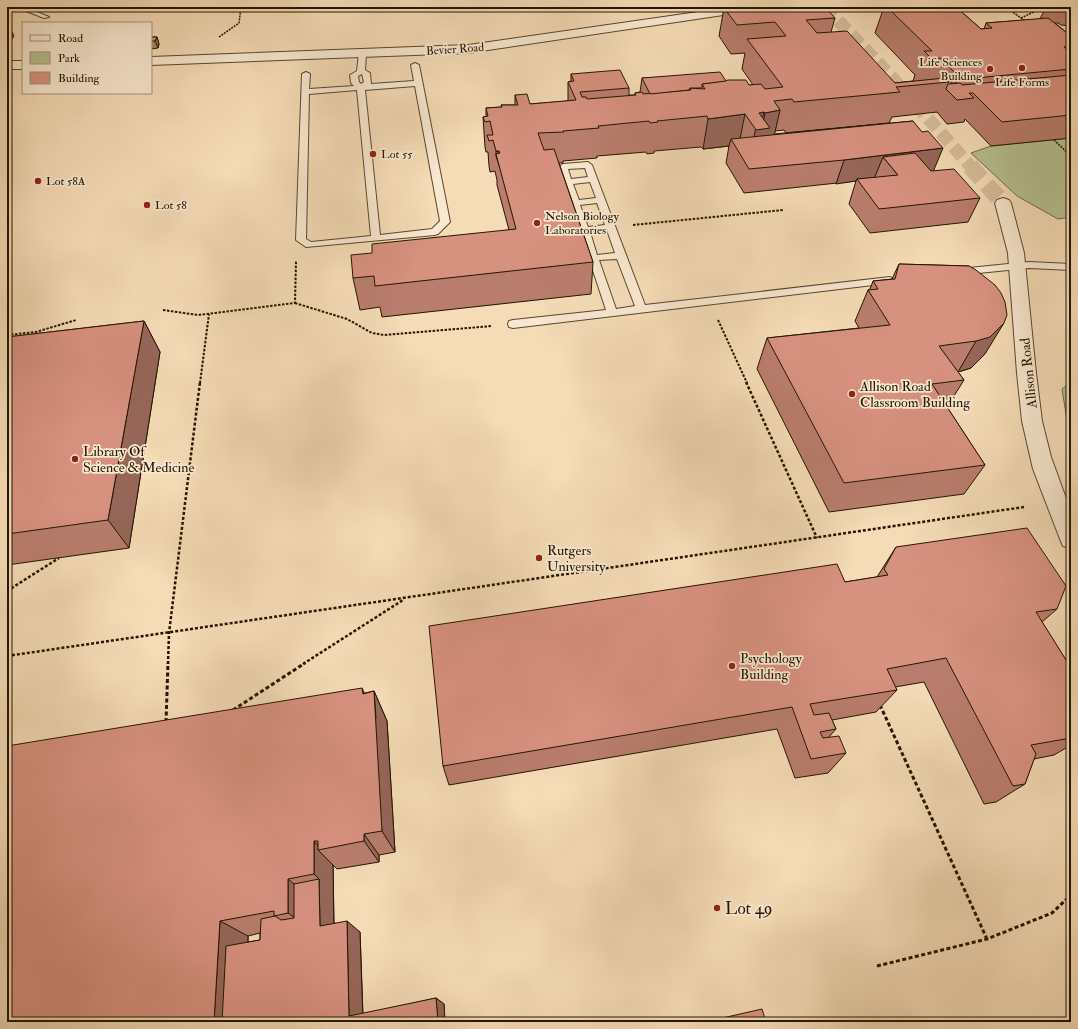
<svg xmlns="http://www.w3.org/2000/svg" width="1078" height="1029" viewBox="0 0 1078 1029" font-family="'IM FELL Double Pica',serif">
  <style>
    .green { fill: #b6c192; stroke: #6c6b4a }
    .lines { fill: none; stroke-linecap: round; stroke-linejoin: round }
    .minor-tunnel-far1 { stroke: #d6bd9b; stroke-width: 13; stroke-dasharray: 13 6; stroke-linecap: butt }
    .minor-tunnel { stroke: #d6bd9b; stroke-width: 17; stroke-dasharray: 17 8; stroke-linecap: butt }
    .service-casing { stroke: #58462f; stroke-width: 2 }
    .minor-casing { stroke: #58462f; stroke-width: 2 }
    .path-far3 { stroke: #231502; stroke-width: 1.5; stroke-dasharray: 2 1; stroke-linecap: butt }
    .path-far2 { stroke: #231502; stroke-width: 2; stroke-dasharray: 2.5 1.5; stroke-linecap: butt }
    .path-far1 { stroke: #231502; stroke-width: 2.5; stroke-dasharray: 3 2; stroke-linecap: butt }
    .path { stroke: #231502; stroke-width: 3; stroke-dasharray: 4 2.5; stroke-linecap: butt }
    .service { fill: #f8e8d0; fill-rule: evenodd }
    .minor { fill: #f8e8d0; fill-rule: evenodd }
    .wall { fill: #b97d6d; stroke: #231502; fill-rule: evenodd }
    .shaded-wall { fill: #966659; stroke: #231502 }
    .building { fill: #d7917f; stroke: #231502 }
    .poi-dot { fill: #8f2418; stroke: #f8e8d0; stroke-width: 1.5 }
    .labels { text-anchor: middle; stroke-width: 3.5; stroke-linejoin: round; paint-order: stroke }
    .far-street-label { font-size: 12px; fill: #231502; stroke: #f8e8d0 }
    .far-poi-label { font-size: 12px; fill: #231502; stroke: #f8e8d0; text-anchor: start }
    .street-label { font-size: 14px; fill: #231502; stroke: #f8e8d0 }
    .poi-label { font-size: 14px; fill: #231502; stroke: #f8e8d0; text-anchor: start }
    .near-poi-label { font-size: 17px; fill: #231502; stroke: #f8e8d0; text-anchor: start }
  </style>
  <rect width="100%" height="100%" fill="#f5dbb6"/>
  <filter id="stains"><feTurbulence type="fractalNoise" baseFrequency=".005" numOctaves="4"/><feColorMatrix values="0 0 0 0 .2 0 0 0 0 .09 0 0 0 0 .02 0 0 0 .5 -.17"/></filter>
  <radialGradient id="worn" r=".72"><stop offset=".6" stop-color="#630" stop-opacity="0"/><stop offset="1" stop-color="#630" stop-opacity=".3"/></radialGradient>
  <g class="green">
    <polygon points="1071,138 1071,217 1058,219 1017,196 971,153 991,146"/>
    <polygon points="1071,382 1071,445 1062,389"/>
  </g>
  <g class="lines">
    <polyline class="minor-tunnel-far1" points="825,7 887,72 971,167"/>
    <polyline class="minor-tunnel" points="970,166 1003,203"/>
    <defs>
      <g id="service">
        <polygon points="16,7 25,7 49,17 44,18"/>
        <path d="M359,52H362L366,54L365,70L370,73L371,84L414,81L411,65L415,63L419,65L450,222L438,234L435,235L306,247L296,240L302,74L306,72L310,74L309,89L354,86L351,83L350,75L357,71ZM362,74L364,82L361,84L359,82L358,76ZM415,86L440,221L432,229L380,235L365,90ZM357,90L371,236L311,242L306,239L309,94Z"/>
        <path d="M588,162L592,165L645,305L890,277L895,280L890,283L513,328L509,327L508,324L509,321L513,320L606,310L559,167L563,164ZM585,168L588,177L571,179L568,169ZM590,182L596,198L579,200L573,184ZM597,203L605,225L588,227L580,205ZM607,230L615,253L597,255L590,232ZM617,259L635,306L616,309L599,260Z"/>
        <polygon points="1029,262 1071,264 1071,270 1029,268 959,275 954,272 959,269"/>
      </g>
      <g id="minor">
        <polygon points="733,7 763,7 761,9 757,10 468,53 151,65 151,57 468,45"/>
        <rect x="7" y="61" width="16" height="8"/>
        <polygon points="1003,198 1009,200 1011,203 1024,253 1036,373 1042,421 1051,457 1071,512 1071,548 1063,546 1060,539 1033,469 1022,421 1017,373 1008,253 995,203 997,200"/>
      </g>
    </defs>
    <use href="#service" class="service-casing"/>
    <use href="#minor" class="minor-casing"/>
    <g class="path-far3">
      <polyline points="1006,7 1025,21"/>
      <polyline points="1021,18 1044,7"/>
      <polyline points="219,37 239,23 241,7"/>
      <polyline points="1054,140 1071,156"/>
    </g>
    <g class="path-far2">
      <polyline points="633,225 783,210"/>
      <polyline points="295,303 347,319 372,333 384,335 492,326"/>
      <polyline points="163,310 198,315 295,303 296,261"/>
      <polyline points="718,320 747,383"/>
      <polyline points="7,335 36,332 76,320"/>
      <polyline points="200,383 209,314"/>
    </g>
    <g class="path-far1">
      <polyline points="746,382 817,538"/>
      <polyline points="7,591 59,558"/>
      <polyline points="7,656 1024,507"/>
      <polyline points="168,664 169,633 200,382"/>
      <polyline points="303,664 403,600"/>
    </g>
    <g class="path">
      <polyline points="880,705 987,939"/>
      <polyline points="233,710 305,663"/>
      <polyline points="166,722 168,663"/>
      <polyline points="877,966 987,939 1052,913 1071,895"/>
    </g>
    <use href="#service" class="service"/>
    <use href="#minor" class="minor"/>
  </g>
  <g class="wall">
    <polygon points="884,7 956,7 981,29 984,29 986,23 1040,19 1046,7 1071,7 1071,26 1061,25 1058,23 1055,23 1071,36 1071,138 991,146 965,119 964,122 947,124 937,112 892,117 889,123 786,133 784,130 775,131 774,134 913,121 933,171 980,198 968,222 870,233 849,204 856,181 744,193 726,163 729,146 703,149 701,147 654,151 654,153 647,154 646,152 597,156 597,158 563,161 563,163 559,163 593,262 591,294 382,317 380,307 360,310 353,278 372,253 509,230 497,185 497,180 495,171 490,172 489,166 488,152 486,152 485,147 483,117 486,117 486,108 502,107 501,105 515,105 515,95 530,104 568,101 568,82 571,81 571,74 629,88 629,95 635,95 635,93 640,92 642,78 726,81 749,85 753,85 742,69 745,53 731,54 719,36 724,8 835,18 831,32 895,83 913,81 915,75 875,33"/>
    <polygon points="151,37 157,37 159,44 158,48 151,49"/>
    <polygon points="899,264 969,266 985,354 971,368 958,372 964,380 947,407 985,465 964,494 829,512 757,369 767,338 859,328 855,321 868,290 870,289 873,281 892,279"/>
    <polygon points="144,321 160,352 129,548 7,565 7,337"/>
    <polygon points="896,547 1057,609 1042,622 1071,668 1071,745 1054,755 1034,759 1025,784 996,802 984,804 924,682 895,687 897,690 876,712 832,720 836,729 829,737 846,753 828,773 795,778 777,729 449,785 443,766 845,582 877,577"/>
    <path d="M374,691L387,721L395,852L379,855V862L337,869L333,865L334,923L360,932L363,1014L436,998L444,1004L445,1022H7L365,693ZM260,933V940L248,942V936Z"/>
  </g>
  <g class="shaded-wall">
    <polygon points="7,22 14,36 7,46"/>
    <polygon points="157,37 159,44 158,48 155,41"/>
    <polygon points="960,72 951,94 948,90 955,73"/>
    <polygon points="780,110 773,141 749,160 759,113 764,112 760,129 762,129 765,113"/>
    <polygon points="745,114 739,144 731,139 729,146 703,149 708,119"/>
    <polygon points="943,148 933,172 898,175 883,157 874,179 857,179 856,181 836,184 844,160"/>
    <polygon points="496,151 499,151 500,168 496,156"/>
    <polygon points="144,321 160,352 129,548 108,520"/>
    <polygon points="1004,323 985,354 971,368 958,372 976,341"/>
    <polygon points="362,688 376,718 374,691 387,721 395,852 382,831 363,694"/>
    <polygon points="364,834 379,855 379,862 364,841"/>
    <polygon points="314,841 321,849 318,850 333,865 334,936 320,926 319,879 314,874"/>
    <polygon points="288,879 310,897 310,928 288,913"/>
    <polygon points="220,921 248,936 245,1022 214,1022"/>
    <polygon points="347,921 360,932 363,1021 349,1016"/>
    <polygon points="436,998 444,1004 445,1022 438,1022"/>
  </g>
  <g class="building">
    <polygon points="730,7 825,7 835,18 806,20 817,33 847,31 895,83 945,78 949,82 896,87 900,92 794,102 792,99 774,101 780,110 765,113 764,112 759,113 770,128 756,130 745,114 708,119 707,116 657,121 658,122 650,123 649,121 598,126 599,128 563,131 564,132 538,133 544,150 554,149 593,262 375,286 374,276 353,278 351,255 372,253 372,244 516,229 496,154 500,153 499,151 496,151 493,140 489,141 487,135 493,135 490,121 485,122 483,117 488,116 486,108 502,107 501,105 518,105 515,95 527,94 530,104 576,100 568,82 574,81 571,74 620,70 629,88 580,92 582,97 586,97 587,99 636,95 635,93 642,92 643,94 691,90 690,88 705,89 702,84 729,80 746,80 749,85 761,84 765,89 783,87 747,39 786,36 775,22 737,25 724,8"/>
    <polygon points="887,7 956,7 981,29 992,28 986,23 1048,18 1071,36 1071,46 1064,47 1071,53 1071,69 965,79 960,72 955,73 941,58 932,59 924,51 932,51"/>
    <polygon points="151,37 157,37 155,41 151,41"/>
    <polygon points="720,72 726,81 702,84 702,88 690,88 689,90 650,94 642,78"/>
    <polygon points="1071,75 1071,115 1002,122 973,93 969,93 974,98 957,100 946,89 948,84 960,83 962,85"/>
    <polygon points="913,121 922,132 928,131 943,148 844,160 749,169 731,139"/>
    <polygon points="915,153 931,171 954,169 980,198 879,209 857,179 898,175 883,157"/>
    <polygon points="899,264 969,266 976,270 995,285 1001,293 1005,302 1007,315 1004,323 990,337 976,341 939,346 964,380 932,384 985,465 844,483 767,338 890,325 868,290 878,289 873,281 895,279"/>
    <polygon points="144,321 108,520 7,534 7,337"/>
    <polygon points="1027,528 1066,586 1057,609 1036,612 1071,668 1071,738 1031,745 1036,754 1025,784 1013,786 946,658 887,669 897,690 810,704 814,715 829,713 836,729 820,732 823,738 839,736 846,753 811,759 792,707 443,766 429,626 837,564 845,582 888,575 884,569 896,547"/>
    <polygon points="362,688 363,694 374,691 382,831 364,834 364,841 318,850 318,841 314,841 314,874 288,879 288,913 274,916 274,911 220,921 214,1022 7,1022 7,746"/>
    <polygon points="319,879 320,926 347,921 349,1016 436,998 438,1022 222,1022 226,946 260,940 261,919 275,916 281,920 294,918 294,884"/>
    <polygon points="762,1009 766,1022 705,1022"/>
  </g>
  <g class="poi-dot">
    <circle cx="1022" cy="68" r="4"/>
    <circle cx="990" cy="69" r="4"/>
    <circle cx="373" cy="154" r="4"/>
    <circle cx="38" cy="181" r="4"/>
    <circle cx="147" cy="205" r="4"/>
    <circle cx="537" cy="223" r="4"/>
    <circle cx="852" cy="394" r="4"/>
    <circle cx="75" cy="459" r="4"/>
    <circle cx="539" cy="558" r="4"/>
    <circle cx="732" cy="666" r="4"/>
    <circle cx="717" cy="908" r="4"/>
  </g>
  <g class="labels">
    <g class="far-street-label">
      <text transform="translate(455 49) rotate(-4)" y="4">Bevier Road</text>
    </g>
    <g class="far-poi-label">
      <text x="982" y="66" text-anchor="end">Life Sciences<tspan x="982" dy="14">Building</tspan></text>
      <text x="1022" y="86" text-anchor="middle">Life Forms</text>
      <text x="381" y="158">Lot 55</text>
      <text x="46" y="185">Lot 58A</text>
      <text x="155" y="209">Lot 58</text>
      <text x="545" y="220">Nelson Biology<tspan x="545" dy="14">Laboratories</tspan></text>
    </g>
    <g class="street-label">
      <text transform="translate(1028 373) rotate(-96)" y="5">Allison Road</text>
    </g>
    <g class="poi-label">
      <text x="860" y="391">Allison Road<tspan x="860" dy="16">Classroom Building</tspan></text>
      <text x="83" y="456">Library Of<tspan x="83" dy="16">Science &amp; Medicine</tspan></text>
      <text x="547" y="555">Rutgers<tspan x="547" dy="16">University</tspan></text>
      <text x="740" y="663">Psychology<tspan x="740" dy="16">Building</tspan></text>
    </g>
    <g class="near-poi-label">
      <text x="725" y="914">Lot 49</text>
    </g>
  </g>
  <rect width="1078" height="1029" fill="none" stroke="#f5dbb6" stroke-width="24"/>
  <rect x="8" y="8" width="1062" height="1013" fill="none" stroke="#231502" stroke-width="2"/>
  <rect x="12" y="12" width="1054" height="1005" fill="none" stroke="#231502"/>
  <rect x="22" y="22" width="130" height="72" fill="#f8e8d0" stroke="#a3947e"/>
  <rect x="30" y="35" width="20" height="6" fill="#f8e8d0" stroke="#a3947e"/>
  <text x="58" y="42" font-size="12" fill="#231502">Road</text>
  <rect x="30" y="52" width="20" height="12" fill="#b6c192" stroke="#a3947e"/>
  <text x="58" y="62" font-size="12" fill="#231502">Park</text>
  <rect x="30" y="72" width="20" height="12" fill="#d7917f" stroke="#a3947e"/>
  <text x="58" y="82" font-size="12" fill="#231502">Building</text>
  <rect width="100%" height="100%" filter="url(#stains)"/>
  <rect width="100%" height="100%" fill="url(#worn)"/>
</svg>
